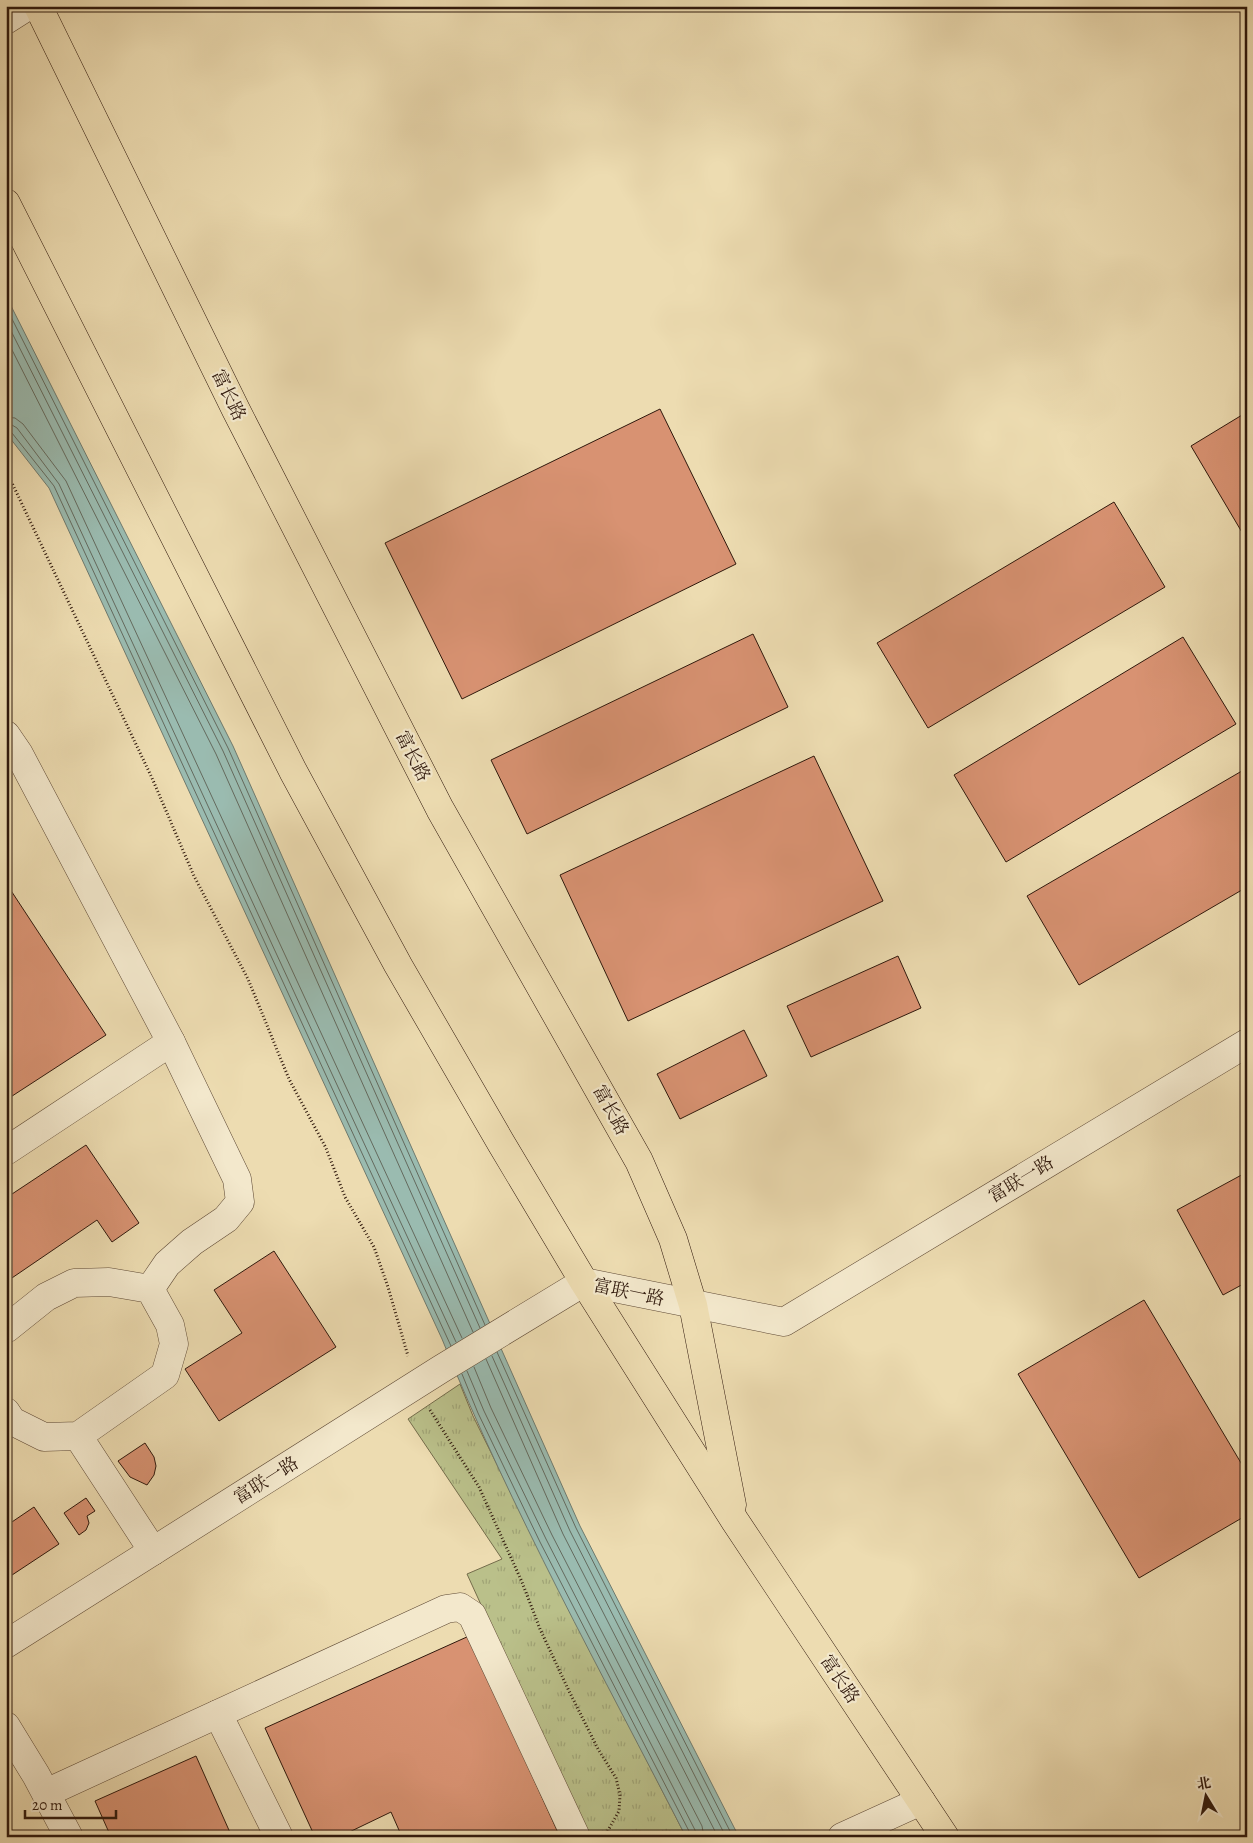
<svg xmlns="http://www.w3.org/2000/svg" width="1253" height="1843" viewBox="0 0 1253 1843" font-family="Alegreya,'Noto Serif SC',serif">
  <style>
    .grass { fill: url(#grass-tufts); stroke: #746c4b }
    .water { fill: #9abbb0; stroke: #6f7a6e }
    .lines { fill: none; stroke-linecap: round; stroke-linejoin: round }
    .shore { stroke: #646a5e; stroke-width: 1 }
    .building { fill: #d89272; stroke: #2f180c }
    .minor-casing { stroke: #5e4935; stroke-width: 29 }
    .major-casing { stroke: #2f180c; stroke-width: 29 }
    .path { stroke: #2f180c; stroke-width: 3; stroke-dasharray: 1 2.5; stroke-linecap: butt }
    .minor { stroke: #f3e8cc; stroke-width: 28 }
    .major { stroke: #eddcb1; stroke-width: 28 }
    .labels { text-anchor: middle; stroke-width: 4.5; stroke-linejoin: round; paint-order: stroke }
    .street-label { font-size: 18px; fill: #2f180c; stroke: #f3e8cc }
  </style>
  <defs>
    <pattern id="grass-tufts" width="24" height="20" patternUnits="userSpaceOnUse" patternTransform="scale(1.25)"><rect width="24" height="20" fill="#bac08a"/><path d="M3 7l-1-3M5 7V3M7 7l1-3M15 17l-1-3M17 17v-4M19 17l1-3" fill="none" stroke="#a0a476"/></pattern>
  </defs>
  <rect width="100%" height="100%" fill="#eddcb1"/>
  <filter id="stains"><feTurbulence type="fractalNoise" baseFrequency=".004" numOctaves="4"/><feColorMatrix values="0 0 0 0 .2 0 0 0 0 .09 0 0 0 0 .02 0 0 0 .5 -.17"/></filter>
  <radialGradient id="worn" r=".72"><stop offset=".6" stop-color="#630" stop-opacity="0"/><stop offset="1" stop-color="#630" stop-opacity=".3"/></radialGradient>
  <polygon class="grass" points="460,1384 473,1416 536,1544 686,1837 587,1837 467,1574 502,1559 408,1419"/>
  <path class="water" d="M6,296L233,746L580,1526L739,1837H686C602,1673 511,1510 442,1339L49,488L6,433Z"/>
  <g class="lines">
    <g class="shore">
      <polyline points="6,307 228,748 485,1325"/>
      <polyline points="6,321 223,751 480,1328"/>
      <polyline points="6,338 216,754 473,1332"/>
      <polyline points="6,417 15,418 23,424 66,481 462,1338"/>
      <polyline points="6,424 12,425 17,428 59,484 456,1342"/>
      <polyline points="6,430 12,433 54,486 451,1346"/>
      <polyline points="497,1352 576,1528 733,1837"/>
      <polyline points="492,1356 570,1531 726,1837"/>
      <polyline points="486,1359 563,1534 718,1837"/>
      <polyline points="474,1367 491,1408 552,1535 702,1826 704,1837"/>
      <polyline points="467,1371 484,1411 546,1539 695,1830 696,1837"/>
      <polyline points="462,1374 478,1413 540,1542 690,1833 690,1837"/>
    </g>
  </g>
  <g class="building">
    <polygon points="660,409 736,564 462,699 385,543"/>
    <polygon points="1247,412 1247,532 1243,534 1191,446"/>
    <polygon points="1114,502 1165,587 928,728 877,643"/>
    <polygon points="753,634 788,707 527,834 491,760"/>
    <polygon points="1183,637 1236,724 1006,862 954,775"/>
    <polygon points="814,756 883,901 628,1021 560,875"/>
    <polygon points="1247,768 1247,887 1079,985 1027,896"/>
    <polygon points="6,883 106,1035 6,1100"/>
    <polygon points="898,956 921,1008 811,1057 787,1006"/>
    <polygon points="744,1030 767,1076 680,1119 657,1074"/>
    <polygon points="86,1145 139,1223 112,1242 97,1220 6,1282 6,1198"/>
    <polygon points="1247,1172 1247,1282 1223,1295 1177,1210"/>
    <polygon points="274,1251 336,1347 219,1421 185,1369 242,1333 214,1290"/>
    <polygon points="1144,1300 1247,1473 1247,1515 1139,1578 1018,1374"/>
    <polygon points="145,1443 154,1457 156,1466 154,1475 147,1485 130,1477 118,1461"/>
    <polygon points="86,1498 95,1511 87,1516 89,1523 86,1530 79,1535 64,1513"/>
    <polygon points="34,1507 59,1544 6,1579 6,1526"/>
    <polygon points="469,1636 560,1837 402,1837 391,1812 339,1837 315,1837 265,1728"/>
    <polygon points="196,1756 232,1837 111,1837 95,1801"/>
  </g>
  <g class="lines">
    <defs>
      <g id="minor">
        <polyline points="6,20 28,6"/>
        <polyline points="6,735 19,754 171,1042 237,1179 240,1202 226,1219 192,1242 167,1264 150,1289"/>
        <polyline points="6,1151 171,1042"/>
        <polyline points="6,1329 46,1297 74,1283 109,1282 150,1289 170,1325 174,1344 165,1375 78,1436 44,1437 12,1421 6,1412"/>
        <polyline points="78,1436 153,1551"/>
        <polyline points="6,1644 441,1369 584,1282 784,1322 1247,1043"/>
        <polyline points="218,1714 279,1837"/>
        <polyline points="6,1726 36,1775 69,1837"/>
        <polyline points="46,1793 446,1609 460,1607 472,1615 576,1837"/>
        <polyline points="842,1837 921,1801"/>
      </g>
      <g id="major">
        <polyline points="38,6 236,410 440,809 639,1161 673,1239 693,1305 732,1505"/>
        <polyline points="6,203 293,771 398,965 501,1143 584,1282 735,1521 945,1837"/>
      </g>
    </defs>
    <use href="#minor" class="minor-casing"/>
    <use href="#major" class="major-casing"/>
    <g class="path">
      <polyline points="6,476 12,483 152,778 194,876 248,979 289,1079 326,1148 345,1197 374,1247 388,1287 408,1356"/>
      <polyline points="430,1410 479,1487 522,1582 540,1629 569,1691 598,1749 616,1778 620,1795 619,1811 606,1834"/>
    </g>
    <use href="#minor" class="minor"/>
    <use href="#major" class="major"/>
  </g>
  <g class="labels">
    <g class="street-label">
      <text transform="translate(229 395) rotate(64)" y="6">富长路</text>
      <text transform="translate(413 756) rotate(63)" y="6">富长路</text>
      <text transform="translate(611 1110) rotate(61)" y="6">富长路</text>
      <text transform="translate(1021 1179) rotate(-31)" y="6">富联一路</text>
      <text transform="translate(629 1292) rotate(12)" y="6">富联一路</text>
      <text transform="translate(266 1480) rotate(-32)" y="6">富联一路</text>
      <text transform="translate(840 1679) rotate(56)" y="6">富长路</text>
    </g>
  </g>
  <rect width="1253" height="1843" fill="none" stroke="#eddcb1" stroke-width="25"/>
  <rect x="8" y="8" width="1238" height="1828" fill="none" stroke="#2f180c" stroke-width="2.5"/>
  <rect x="12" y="12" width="1228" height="1818" fill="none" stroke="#2f180c"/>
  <g transform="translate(1206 1796) rotate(350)" stroke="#f3e8cc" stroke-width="4" paint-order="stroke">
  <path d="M0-4L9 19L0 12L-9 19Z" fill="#2f180c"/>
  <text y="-8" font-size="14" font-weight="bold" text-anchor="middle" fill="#2f180c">北</text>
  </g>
  <path d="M25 1810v8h91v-8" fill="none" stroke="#2f180c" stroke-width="2.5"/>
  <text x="32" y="1810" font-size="15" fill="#2f180c" stroke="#f3e8cc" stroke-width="4" paint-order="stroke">20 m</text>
  <rect width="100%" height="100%" filter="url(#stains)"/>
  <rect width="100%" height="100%" fill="url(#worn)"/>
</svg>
